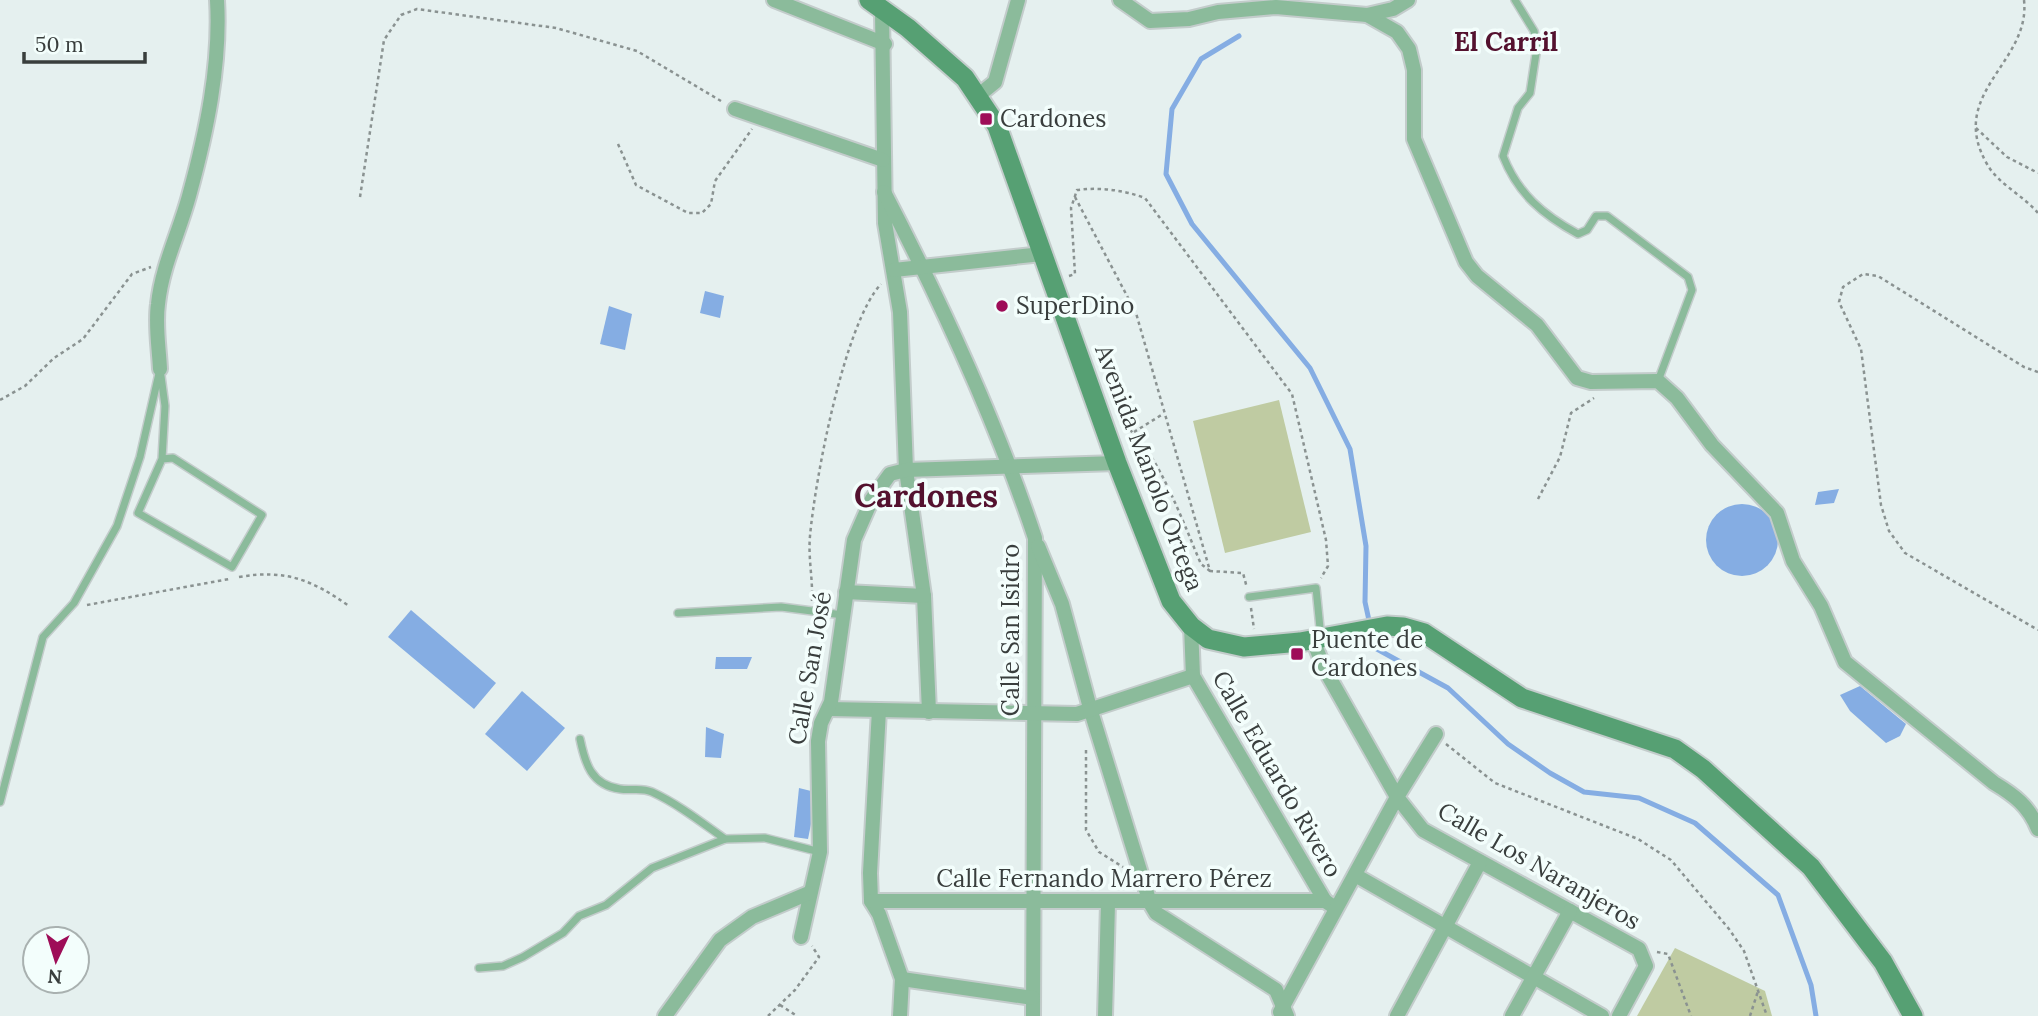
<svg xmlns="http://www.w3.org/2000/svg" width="2038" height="1016" viewBox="0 0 2038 1016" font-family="Lora,serif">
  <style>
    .green { fill: #bfcba2 }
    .water { fill: #85ade3 }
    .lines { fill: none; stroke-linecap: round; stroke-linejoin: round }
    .stream { stroke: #85ade3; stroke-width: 5 }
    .lane-casing { stroke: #c3cccb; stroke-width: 10 }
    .street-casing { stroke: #c3cccb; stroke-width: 18 }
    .secondary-casing { stroke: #c3cccb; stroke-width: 23 }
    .path { stroke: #8a9291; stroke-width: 2.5; stroke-dasharray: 3.5 3.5; stroke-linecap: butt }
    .lane { stroke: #8bbb9b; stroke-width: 7 }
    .street { stroke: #8bbb9b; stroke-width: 14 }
    .secondary { stroke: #56a073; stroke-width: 19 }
    .poi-dot { fill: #9e0d58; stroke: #f3fefc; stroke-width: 2.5 }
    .labels { text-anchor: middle; stroke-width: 7; stroke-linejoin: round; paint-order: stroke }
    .poi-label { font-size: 24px; fill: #393e3d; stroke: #f3fefc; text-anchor: start }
    .street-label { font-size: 24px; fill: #393e3d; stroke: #f3fefc }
    .neighbourhood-label { font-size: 26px; font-weight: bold; fill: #54122f; stroke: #f3fefc }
    .district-label { font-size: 32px; font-weight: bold; fill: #54122f; stroke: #f3fefc }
  </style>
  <rect width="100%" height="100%" fill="#e5f0ef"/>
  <g class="green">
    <polygon points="1279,400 1311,532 1225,553 1193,421"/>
    <polygon points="1675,948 1765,991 1772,1016 1637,1016"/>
  </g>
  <g class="water">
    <polygon points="705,291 724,296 720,318 700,313"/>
    <polygon points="609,306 632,314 625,350 600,344"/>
    <polygon points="1839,489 1834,503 1815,505 1818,492"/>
    <circle cx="1742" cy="540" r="36"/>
    <polygon points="411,610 496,683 474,709 388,637"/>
    <polygon points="716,657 752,657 747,669 715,669"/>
    <polygon points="1860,686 1906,724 1900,736 1886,743 1850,711 1840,695"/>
    <polygon points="522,691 565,728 527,771 485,734"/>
    <polygon points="706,727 724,734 721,758 705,757"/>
    <polygon points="799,788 811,791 812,819 808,839 794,837"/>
  </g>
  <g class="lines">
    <polyline class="stream" points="1239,36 1201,59 1172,109 1166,174 1192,224 1310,368 1350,449 1366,546 1365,602 1375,648 1448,688 1508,744 1550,773 1584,792 1639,798 1695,823 1778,895 1811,985 1816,1016"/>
    <defs>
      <g id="lane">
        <path d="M1515,0L1534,31L1537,47L1530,93L1518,108L1503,156C1518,194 1543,215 1578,234L1587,230L1596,216H1607L1688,277L1692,290L1658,381"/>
        <polyline points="161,376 165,406 162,459 138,513 232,567 262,515 173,458 162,459"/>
        <polyline points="1249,597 1316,588 1321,638"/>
        <polyline points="678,613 781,607 843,615"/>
        <path d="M580,739C585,763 591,785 620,789C631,791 641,787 652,792C678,804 701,822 725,839"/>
        <polyline points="0,802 43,637 74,603 117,526 140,457 160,369"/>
        <polyline points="479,968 503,966 523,957 563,933 579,916 606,905 652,868 725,839 765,838 820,852"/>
      </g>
      <g id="street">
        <polyline points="774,0 885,44"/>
        <path d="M1120,0L1150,21L1189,19L1218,12L1276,7L1367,15L1397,32L1409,49L1414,70V139L1466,262L1477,276L1537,325L1577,378L1591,382L1658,381L1677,398L1712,445L1777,513L1793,561L1821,606L1845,662L1994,783C2014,795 2029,806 2038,829"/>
        <polyline points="882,11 885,223 900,312 906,470 924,596 929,712"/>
        <polyline points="1367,15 1393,9 1408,0"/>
        <polyline points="979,95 995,82 1018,0"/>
        <polyline points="735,109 883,160"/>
        <path d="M884,192C942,304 995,418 1035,538L1033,1016"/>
        <polyline points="894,270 1042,254"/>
        <path d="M160,369C159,348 155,325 158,304C162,266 179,233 189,196C206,134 221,65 217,0"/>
        <polyline points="1038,546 1062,604 1090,708 1150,903 1156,913 1276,990 1287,1016"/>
        <polyline points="846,592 924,596"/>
        <polyline points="1191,626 1193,676 1325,901"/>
        <polyline points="829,709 1077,714 1193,676"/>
        <polyline points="879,710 870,873 871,901 879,914 902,979 900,1016"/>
        <polyline points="1436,734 1397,797 1423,830 1639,949 1646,966 1619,1016"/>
        <polyline points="1355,875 1602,1016"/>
        <polyline points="871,901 1325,901 1334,907"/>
        <polyline points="801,937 820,852 818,741 821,723 831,702 854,540 872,499 890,474 906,470 1117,463"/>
        <polyline points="902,979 1033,998"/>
        <polyline points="1280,1012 1397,797 1324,668 1313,640"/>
        <polyline points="665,1016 720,940 752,917 809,893"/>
        <polyline points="1105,1016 1108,903"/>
        <polyline points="1397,1016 1480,862"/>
        <polyline points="1512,1016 1570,911"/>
      </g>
      <polyline id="secondary" points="869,0 908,28 965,78 997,126 1117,463 1171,601 1191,626 1208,639 1244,647 1300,642 1387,626 1403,627 1424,633 1522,698 1675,749 1703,769 1811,867 1883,962 1913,1016"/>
    </defs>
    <use href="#lane" class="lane-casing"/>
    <use href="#street" class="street-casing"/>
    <use href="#secondary" class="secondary-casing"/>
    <g class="path">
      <path d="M2024,0C2031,63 1946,93 1987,164C1998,184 2024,196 2038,213"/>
      <polyline points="1976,128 2007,157 2038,173"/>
      <polyline points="618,144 636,185 688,213 702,213 711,204 715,181 752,129"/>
      <polyline points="360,197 384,40 401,15 417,9 556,28 637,51 721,101"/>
      <polyline points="1075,197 1136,313 1210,571 1243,573 1247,588"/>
      <path d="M1069,276L1075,274L1071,208L1077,190C1100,187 1123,190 1145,198L1292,394L1326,540L1328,566L1321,578"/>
      <polyline points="2038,372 2024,367 1878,276 1863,274 1843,287 1839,302 1861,349 1881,505 1889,531 1905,553 2038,630"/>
      <polyline points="0,400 25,386 54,358 83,339 132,274 151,267"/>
      <path d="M1124,426C1155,443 1186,530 1201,564L1210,571"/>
      <polyline points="1134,432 1163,414"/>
      <polyline points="1538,499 1560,457 1571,413 1594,398"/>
      <path d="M239,577C286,569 312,580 349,606"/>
      <path d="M812,601C813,579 808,558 810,536C815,480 844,324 881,284"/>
      <polyline points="87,605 229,579"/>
      <polyline points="1251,608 1254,629"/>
      <polyline points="1446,744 1495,783 1638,839 1671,860 1729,929 1744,951 1767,1016"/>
      <polyline points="1086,750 1086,830 1099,852 1123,867"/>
      <polyline points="1657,952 1668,954 1691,1016"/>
      <polyline points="780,1005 797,1016"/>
      <polyline points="768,1016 795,990 819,957 812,946"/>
      <polyline points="1750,1016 1758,991"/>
    </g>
    <use href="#lane" class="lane"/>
    <use href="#street" class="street"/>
    <use href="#secondary" class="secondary"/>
  </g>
  <g class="poi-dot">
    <rect x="979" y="112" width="14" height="14" rx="3.5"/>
    <circle cx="1002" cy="306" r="7"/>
    <rect x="1290" y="647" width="14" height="14" rx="3.5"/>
  </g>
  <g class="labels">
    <g class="poi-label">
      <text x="1000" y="127">Cardones</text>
      <text x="1016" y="314">SuperDino</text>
      <text x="1311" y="648">Puente de<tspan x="1311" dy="28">Cardones</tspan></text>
    </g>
    <g class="street-label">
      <text transform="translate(1149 468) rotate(69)" y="8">Avenida Manolo Ortega</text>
      <text transform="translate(1011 630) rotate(-90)" y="8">Calle San Isidro</text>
      <text transform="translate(810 668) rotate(-80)" y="8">Calle San José</text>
      <text transform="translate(1277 774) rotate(60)" y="8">Calle Eduardo Rivero</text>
      <text transform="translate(1539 866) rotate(30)" y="8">Calle Los Naranjeros</text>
      <text x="1104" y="887">Calle Fernando Marrero Pérez</text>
    </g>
    <g class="neighbourhood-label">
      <text x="1506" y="51">El Carril</text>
    </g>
    <g class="district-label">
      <text x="926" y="507">Cardones</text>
    </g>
  </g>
  <g transform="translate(56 960) rotate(184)"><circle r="33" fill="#f3fefc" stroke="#a9b1b0" stroke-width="2"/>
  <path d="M0-5L12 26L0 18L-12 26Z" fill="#9e0d58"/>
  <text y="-10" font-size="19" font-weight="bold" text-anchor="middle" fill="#393e3d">N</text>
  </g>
  <path d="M24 52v10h121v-10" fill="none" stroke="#393e3d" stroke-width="3.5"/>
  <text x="35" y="52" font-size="21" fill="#393e3d" stroke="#f3fefc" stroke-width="5" paint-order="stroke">50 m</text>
</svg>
